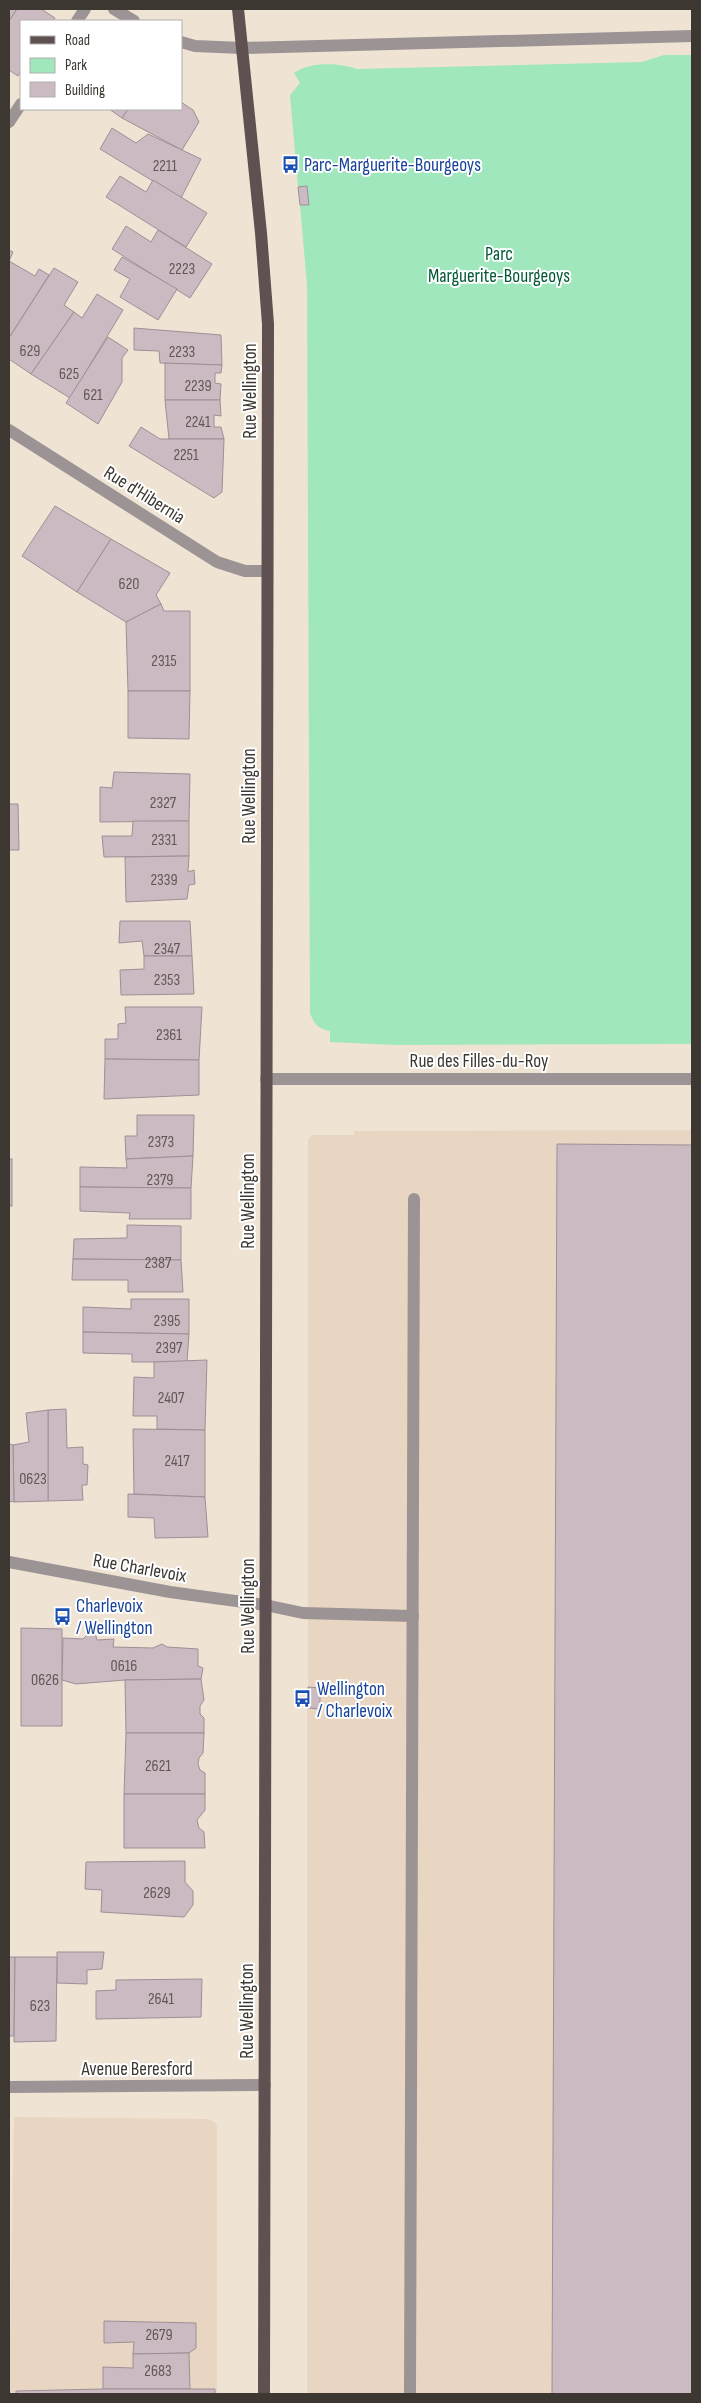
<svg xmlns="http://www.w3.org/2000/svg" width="701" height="2403" viewBox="0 0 701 2403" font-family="'Sofia Sans Condensed',sans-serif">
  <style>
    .built { fill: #e8d6c2 }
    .green { fill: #a0e7bd }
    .building { fill: #ccbac2; stroke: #9f8e96 }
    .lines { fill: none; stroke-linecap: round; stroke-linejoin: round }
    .minor { stroke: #9c9394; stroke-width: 12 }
    .major { stroke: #5f5052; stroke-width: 12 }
    .labels { text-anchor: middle; stroke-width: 4; stroke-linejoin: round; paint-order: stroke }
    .number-label { font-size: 16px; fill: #605855 }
    .transit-label { font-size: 19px; fill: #164399; stroke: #fff; text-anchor: start }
    .park-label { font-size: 19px; fill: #005935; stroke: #fff }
    .street-label { font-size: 19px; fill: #3c3731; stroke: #fff }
  </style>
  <rect width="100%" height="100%" fill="#efe3d4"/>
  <g class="built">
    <polygon points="692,1130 692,2394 307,2394 307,1708 320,1709 320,1688 308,1687 308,1139 312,1135 354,1135 354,1131"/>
    <polygon points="14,2117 208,2119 215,2122 217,2127 217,2394 9,2394"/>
  </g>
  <path class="green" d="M664,55H692V1044L395,1045L330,1042V1031C318,1029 314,1024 310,1013L307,285L300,205H309L307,186L298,187L290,95L300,83L294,73C311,61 339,63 357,69L642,62Z"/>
  <g class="building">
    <polygon points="9,9 17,9 9,21"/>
    <polygon points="17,9 41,9 55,18 53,21 21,21 21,71 18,76 9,70 9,21"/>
    <polygon points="181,102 193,110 199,122 182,150 122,118 128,109 181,109"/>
    <polygon points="109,109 128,109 122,118"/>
    <polygon points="112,128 136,143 148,134 201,159 181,198 100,149"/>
    <polygon points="120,176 146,192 153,180 207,213 186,247 106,197"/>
    <polygon points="307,186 309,205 300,205 298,187"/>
    <polygon points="126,226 151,242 158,230 212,264 190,298 112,249"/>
    <polygon points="9,250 13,252 9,261 35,276 39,269 49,275 9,338"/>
    <polygon points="122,257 177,289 158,320 120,297 130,279 114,270"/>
    <polygon points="54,268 78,282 64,305 74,312 31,374 9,359 9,338"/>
    <polygon points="97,294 123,310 70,398 31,374 74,312 82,318"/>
    <polygon points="134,328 221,335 222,365 160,363 159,351 134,350"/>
    <polygon points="108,337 128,350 122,358 122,382 98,424 66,403"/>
    <polygon points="165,363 222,365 221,373 215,373 215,383 221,384 220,400 165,400"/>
    <polygon points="165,400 220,400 221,416 214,415 214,427 221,427 224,439 169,439"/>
    <polygon points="141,427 160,439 224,439 222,492 214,498 129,446"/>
    <polygon points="55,506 111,539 77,592 22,556"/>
    <polygon points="111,539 170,573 156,595 161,604 126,622 77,592"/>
    <polygon points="161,604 164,611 190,611 190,691 128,691 126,622"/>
    <polygon points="128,691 190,691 189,739 128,738"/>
    <polygon points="114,772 190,774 189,821 100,822 100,787 112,788"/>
    <polygon points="9,804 18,804 19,850 9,850"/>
    <polygon points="133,821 189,821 189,856 104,857 102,836 132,836"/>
    <polygon points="189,856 188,872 194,870 195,884 189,885 187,899 126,902 125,857"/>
    <polygon points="120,921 190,921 192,956 144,956 142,941 119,943"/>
    <polygon points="144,956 192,956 194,994 121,995 120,970 144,969"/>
    <polygon points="125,1007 202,1007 199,1060 105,1059 105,1039 118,1039 118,1024 126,1023"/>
    <polygon points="105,1059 199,1060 199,1095 104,1099"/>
    <polygon points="137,1115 194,1115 193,1156 126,1159 125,1136 137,1136"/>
    <polygon points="557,1144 692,1145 692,2394 552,2394"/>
    <polygon points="193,1156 191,1188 80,1187 80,1167 127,1168 126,1159"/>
    <rect x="9" y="1159" width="3" height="47"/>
    <polygon points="80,1187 191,1188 191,1219 129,1219 130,1213 80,1211"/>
    <polygon points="127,1225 181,1226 181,1260 73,1259 74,1239 127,1238"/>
    <polygon points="73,1259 181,1260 183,1292 128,1292 128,1280 72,1280"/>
    <polygon points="131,1299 189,1299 189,1334 83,1332 83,1307 131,1309"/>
    <polygon points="83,1332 189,1334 187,1362 132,1362 132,1354 83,1353"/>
    <polygon points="207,1360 205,1430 157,1429 157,1416 133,1416 134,1377 154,1378 154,1362"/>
    <polygon points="66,1409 67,1448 83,1447 83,1464 88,1465 87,1485 82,1485 83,1500 48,1501 48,1410"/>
    <polygon points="48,1410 48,1501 14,1502 13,1445 29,1442 26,1413"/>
    <polygon points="133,1429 205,1430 205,1497 134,1494"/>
    <polygon points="9,1444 13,1445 14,1502 9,1501"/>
    <polygon points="128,1494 205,1497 208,1537 155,1538 154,1518 128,1517"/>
    <polygon points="21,1628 62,1629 62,1726 21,1726"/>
    <polygon points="92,1634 96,1636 97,1640 114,1639 113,1647 153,1648 162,1644 167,1647 198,1649 198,1666 203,1668 201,1679 125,1680 76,1684 62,1680 63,1638 83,1639 87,1635"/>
    <polygon points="201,1679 204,1700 200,1706 200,1714 204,1718 204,1733 126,1733 125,1680"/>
    <polygon points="308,1687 320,1688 320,1709 307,1708"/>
    <polygon points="126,1733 204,1733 203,1753 199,1758 198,1764 200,1770 205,1773 205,1794 124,1794"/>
    <polygon points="124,1794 205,1794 205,1810 197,1820 199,1828 204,1832 205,1848 124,1848"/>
    <polygon points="185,1861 185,1882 193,1891 193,1905 184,1917 101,1912 102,1890 85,1889 86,1862"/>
    <polygon points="57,1952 104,1952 102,1969 87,1970 87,1984 57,1983"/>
    <polygon points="9,1957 15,1957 14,2036 9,2036"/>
    <polygon points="15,1957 57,1957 56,2041 14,2042"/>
    <polygon points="202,1979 201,2017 96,2019 96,1991 116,1990 116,1980"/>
    <polygon points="104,2321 196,2323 196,2348 189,2353 133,2354 134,2342 104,2343"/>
    <polygon points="189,2353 190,2389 103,2389 103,2367 133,2368 133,2354"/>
    <polygon points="103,2389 215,2389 215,2394 16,2394 16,2391"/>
  </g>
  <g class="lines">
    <g class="minor">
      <polyline points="114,9 134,21"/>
      <polyline points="77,21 85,9"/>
      <polyline points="181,42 195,46 242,48 692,36"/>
      <polyline points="9,122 21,104"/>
      <polyline points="9,430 217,562 245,571 267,571"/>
      <polyline points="266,1079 692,1079"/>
      <polyline points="9,1562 170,1592 265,1605 303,1613 413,1616"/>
      <polyline points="9,2087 265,2085"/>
      <polyline points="410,2394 414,1199"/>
    </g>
    <polyline class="major" points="238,9 261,233 268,324 264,2394"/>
  </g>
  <defs>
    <symbol id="bus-bare" viewBox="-9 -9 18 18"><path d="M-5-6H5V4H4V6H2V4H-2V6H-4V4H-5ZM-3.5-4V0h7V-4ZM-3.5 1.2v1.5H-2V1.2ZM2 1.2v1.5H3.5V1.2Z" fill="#1a4fb4" stroke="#fff" stroke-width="2.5" paint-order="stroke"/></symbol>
  </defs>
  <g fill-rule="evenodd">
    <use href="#bus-bare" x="278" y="152" width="25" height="25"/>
    <use href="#bus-bare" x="50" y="1604" width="25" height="25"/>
    <use href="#bus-bare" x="290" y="1686" width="25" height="25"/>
  </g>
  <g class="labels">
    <g class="number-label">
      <text x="165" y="171">2211</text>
      <text x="182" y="274">2223</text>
      <text x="30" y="356">629</text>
      <text x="182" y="357">2233</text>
      <text x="69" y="379">625</text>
      <text x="198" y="391">2239</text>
      <text x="93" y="400">621</text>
      <text x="198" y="427">2241</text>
      <text x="186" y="460">2251</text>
      <text x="129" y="589">620</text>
      <text x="164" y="666">2315</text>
      <text x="163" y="808">2327</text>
      <text x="164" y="845">2331</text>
      <text x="164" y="885">2339</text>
      <text x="167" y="954">2347</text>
      <text x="167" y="985">2353</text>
      <text x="169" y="1040">2361</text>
      <text x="161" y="1147">2373</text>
      <text x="160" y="1185">2379</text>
      <text x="158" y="1268">2387</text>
      <text x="167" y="1326">2395</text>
      <text x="169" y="1353">2397</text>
      <text x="171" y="1403">2407</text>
      <text x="177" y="1466">2417</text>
      <text x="33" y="1484">0623</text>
      <text x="124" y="1671">0616</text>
      <text x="45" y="1685">0626</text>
      <text x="158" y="1771">2621</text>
      <text x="157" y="1898">2629</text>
      <text x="161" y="2004">2641</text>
      <text x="40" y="2011">623</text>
      <text x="159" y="2340">2679</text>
      <text x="158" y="2376">2683</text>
    </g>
    <g class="transit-label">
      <text x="304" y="171">Parc-Marguerite-Bourgeoys</text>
      <text x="76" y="1612">Charlevoix<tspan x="76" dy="22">/ Wellington</tspan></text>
      <text x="317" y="1695">Wellington<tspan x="317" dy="22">/ Charlevoix</tspan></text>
    </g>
    <g class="park-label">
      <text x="499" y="260">Parc<tspan x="499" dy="22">Marguerite-Bourgeoys</tspan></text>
    </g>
    <g class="street-label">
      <text transform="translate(249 391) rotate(-90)" y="7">Rue Wellington</text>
      <text transform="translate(145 494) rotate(32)" y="7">Rue d'Hibernia</text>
      <text transform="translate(248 796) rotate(-90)" y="7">Rue Wellington</text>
      <text x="479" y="1067">Rue des Filles-du-Roy</text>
      <text transform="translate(247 1201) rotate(-90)" y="7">Rue Wellington</text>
      <text transform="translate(140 1567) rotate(10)" y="7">Rue Charlevoix</text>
      <text transform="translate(247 1606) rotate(-90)" y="7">Rue Wellington</text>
      <text transform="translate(246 2011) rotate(-90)" y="7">Rue Wellington</text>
      <text x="137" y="2075">Avenue Beresford</text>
    </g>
  </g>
  <rect width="701" height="2403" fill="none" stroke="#3c3731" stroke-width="20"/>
  <rect x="20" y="20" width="162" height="90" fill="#ffffff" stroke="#b1afad"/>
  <rect x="30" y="36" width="25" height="8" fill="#5f5052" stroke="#b1afad"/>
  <text x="65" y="45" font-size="15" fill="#3c3731">Road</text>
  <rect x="30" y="58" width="25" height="15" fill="#a0e7bd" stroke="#b1afad"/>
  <text x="65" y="70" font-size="15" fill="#3c3731">Park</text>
  <rect x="30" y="82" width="25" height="15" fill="#ccbac2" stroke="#b1afad"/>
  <text x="65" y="95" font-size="15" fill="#3c3731">Building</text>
</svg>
